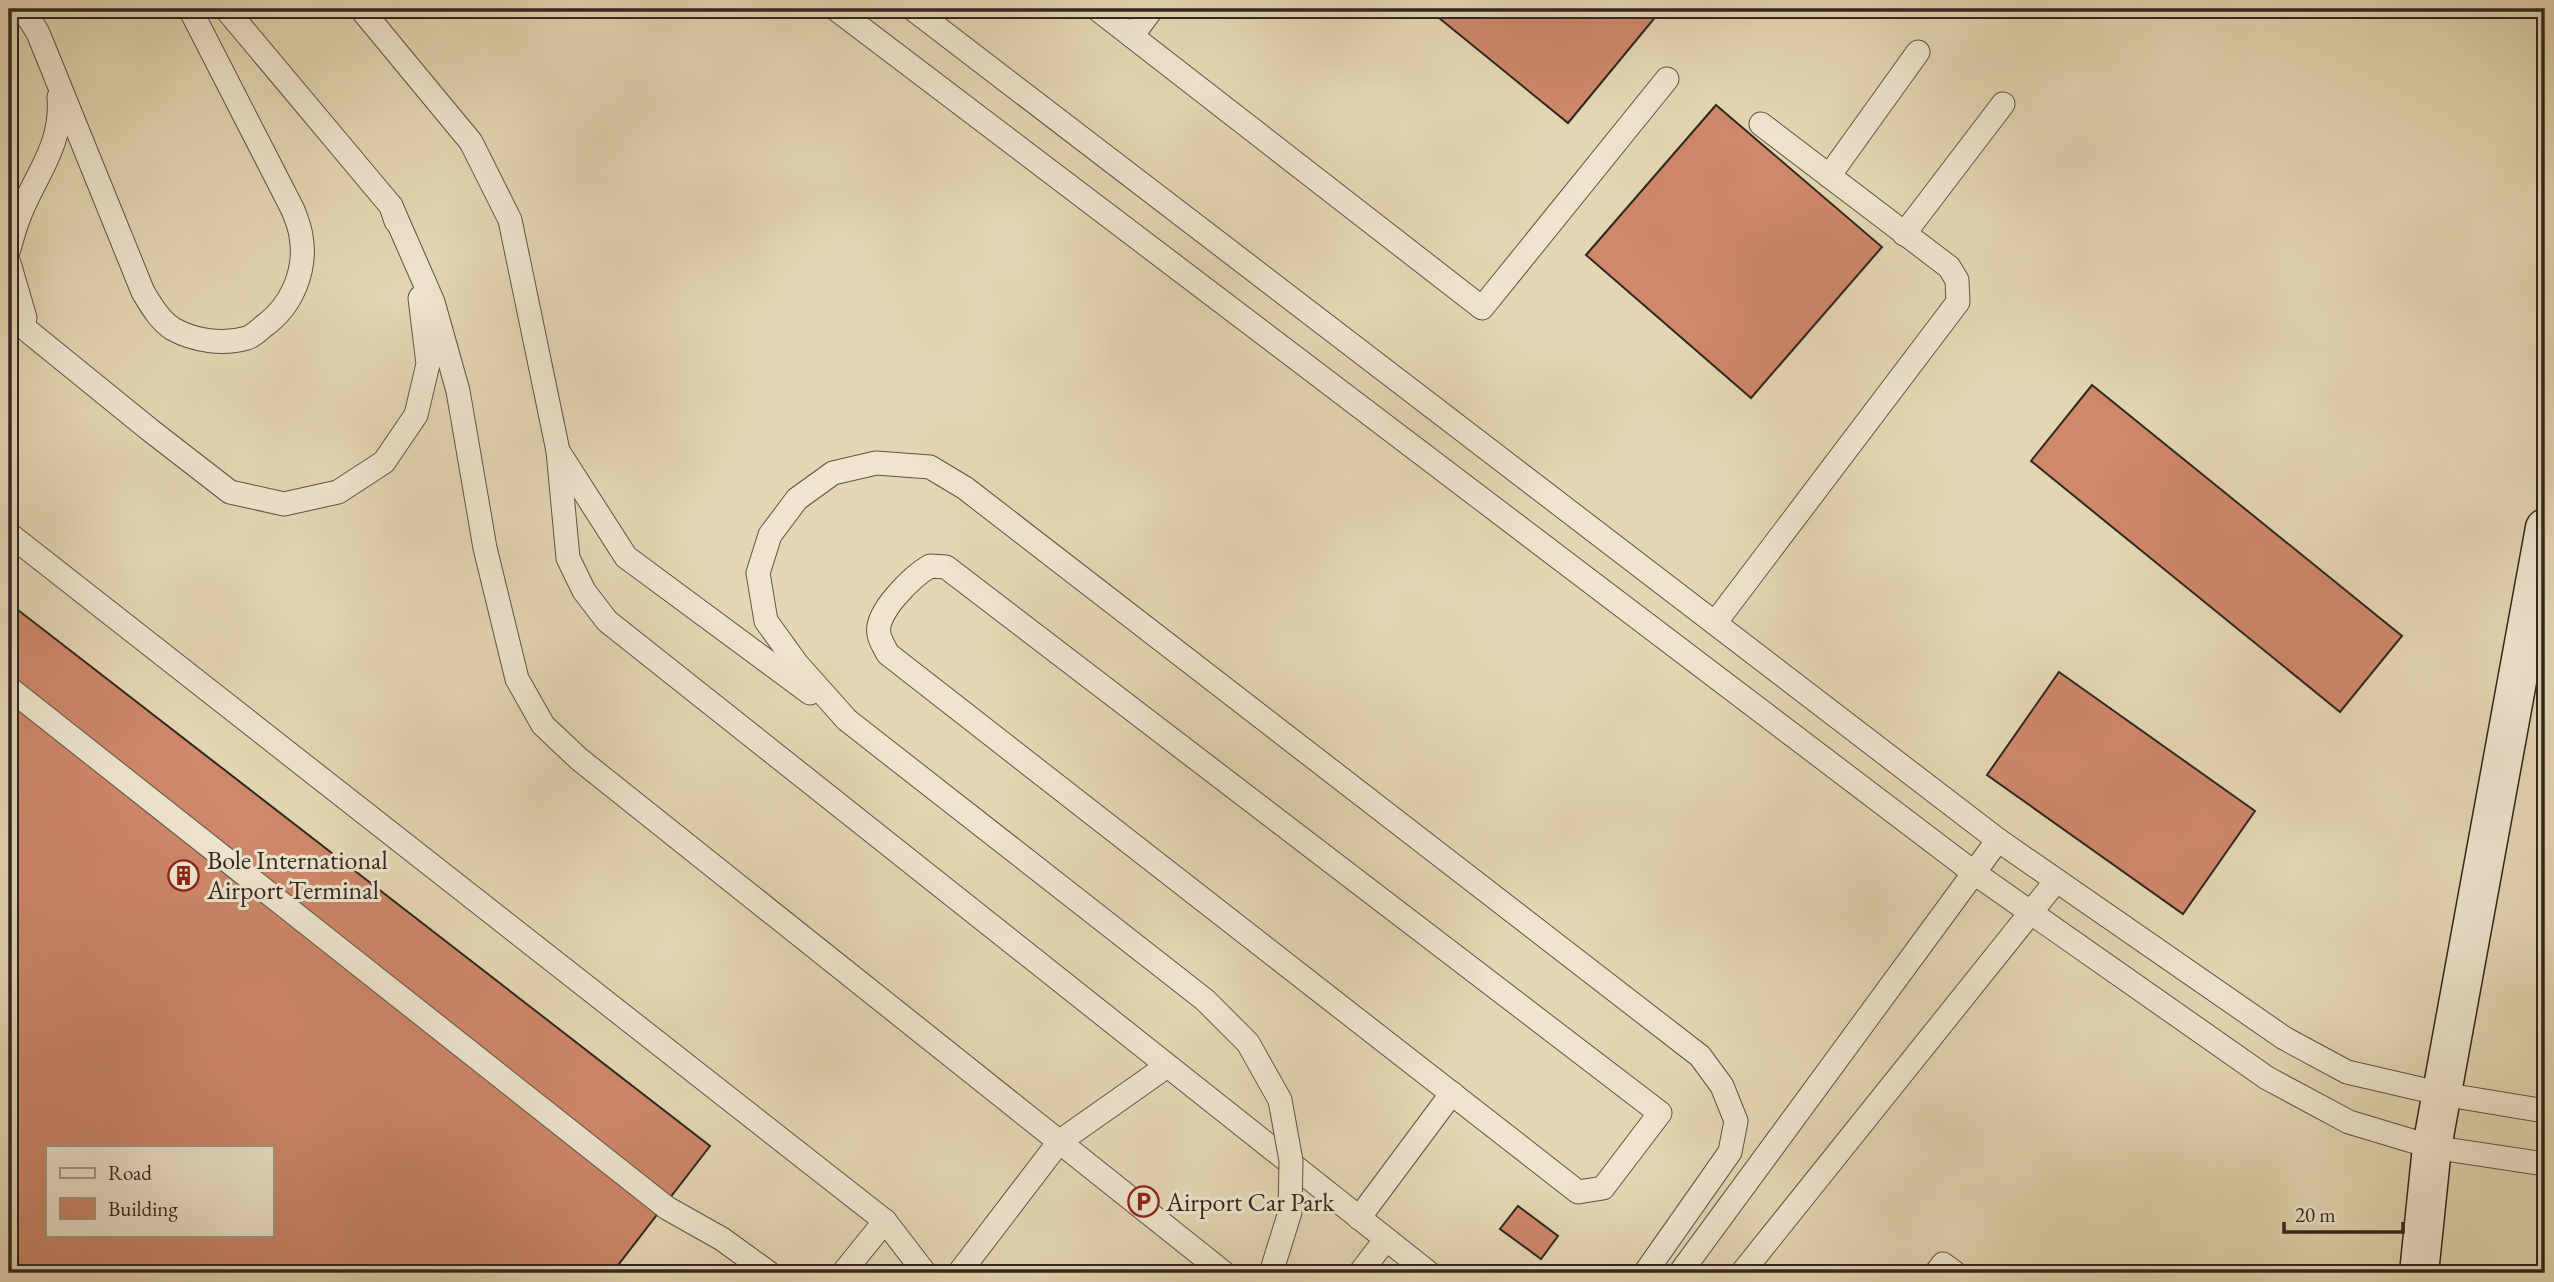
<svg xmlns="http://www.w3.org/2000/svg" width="2554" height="1282" viewBox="0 0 2554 1282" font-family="'EB Garamond',serif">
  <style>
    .building { fill: #ce886a; stroke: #32271f; stroke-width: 2; fill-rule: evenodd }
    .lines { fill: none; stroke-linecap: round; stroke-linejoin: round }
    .service-casing { stroke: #5e5344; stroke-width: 25 }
    .secondary-casing { stroke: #32271f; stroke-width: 41 }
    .service { stroke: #ede5ce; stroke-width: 23 }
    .secondary { stroke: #ede5ce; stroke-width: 38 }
    .service-bridge-casing { stroke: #5e5344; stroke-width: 25; stroke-linecap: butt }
    .service-bridge { stroke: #ede5ce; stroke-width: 23 }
    .labels { text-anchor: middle; stroke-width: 6; stroke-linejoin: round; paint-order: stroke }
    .poi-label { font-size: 26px; fill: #32271f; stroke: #ede5ce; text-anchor: start }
  </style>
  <rect width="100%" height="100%" fill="#e3d7b3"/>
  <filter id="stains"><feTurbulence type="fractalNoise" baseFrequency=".00286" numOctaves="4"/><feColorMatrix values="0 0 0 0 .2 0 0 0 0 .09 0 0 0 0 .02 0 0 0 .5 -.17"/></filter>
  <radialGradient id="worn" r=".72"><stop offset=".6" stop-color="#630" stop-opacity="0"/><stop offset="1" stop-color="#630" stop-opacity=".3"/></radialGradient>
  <g class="building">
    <polygon points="1428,9 1662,9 1568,123"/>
    <polygon points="1716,105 1882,247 1751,398 1586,255"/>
    <polygon points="2092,385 2402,636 2340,712 2031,461"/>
    <path d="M9,603L710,1146L612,1273H9ZM47,1147H271V1235H47Z"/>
    <polygon points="2059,672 2255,811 2183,914 1987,775"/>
    <polygon points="1518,1206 1558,1236 1541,1259 1500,1229"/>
  </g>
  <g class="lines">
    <defs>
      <g id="service">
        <path d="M20,9L30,20L38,33L143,292C151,305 159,320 173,329C195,341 223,345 247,338C253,336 259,330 264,326C292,306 307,270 301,236C300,227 296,218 293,210L190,9"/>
        <polyline points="226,9 391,206 396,221"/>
        <polyline points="361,9 471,142 510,220 558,451 626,557 810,693"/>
        <polyline points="836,9 1973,872 2267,1078 2349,1122 2432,1147 2545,1164"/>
        <polyline points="913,9 1998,840 2284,1038 2347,1072 2442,1094 2545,1111"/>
        <polyline points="1097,9 1482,308 1667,79"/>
        <polyline points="1132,36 1152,9"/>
        <polyline points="1829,176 1918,52"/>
        <polyline points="391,206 433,302 458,391 485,548 517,679 543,725 579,759 1224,1273"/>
        <polyline points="1904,234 2003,104"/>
        <path d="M9,249C12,238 15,227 19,217C35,175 63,146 59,97"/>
        <polyline points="9,263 25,318"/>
        <polyline points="9,304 28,331 150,430 230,492 284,504 338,492 384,462 416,415 428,364 420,298"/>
        <polyline points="558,451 568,558 584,591 607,621 1429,1273"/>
        <polyline points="9,534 885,1221 925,1273"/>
        <path d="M930,566L946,567L1660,1113L1603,1188L1578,1192L888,654C885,648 880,641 879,634C874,613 913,576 930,566Z"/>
        <polyline points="1715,623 1958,302 1957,280 1949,267 1761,124"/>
        <polyline points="9,688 667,1208 722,1239 769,1273"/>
        <polyline points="847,720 797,664 766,621 758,573 770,535 797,499 833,473 876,463 930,467 965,488 1700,1056 1722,1086 1736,1121 1730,1152 1645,1273"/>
        <polyline points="1359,1218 1452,1093"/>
        <polyline points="843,1273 885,1221"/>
        <polyline points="959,1273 1059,1142 1167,1066"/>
        <polyline points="1360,1273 1386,1239"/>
        <polyline points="1680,1273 1998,840"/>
        <polyline points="1742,1273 2056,881"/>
        <polyline points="1936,1273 1943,1264 1955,1273"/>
      </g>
      <polyline id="secondary" points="2419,1273 2432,1147 2545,528"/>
    </defs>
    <use href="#service" class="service-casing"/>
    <use href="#secondary" class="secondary-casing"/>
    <use href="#service" class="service"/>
    <use href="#secondary" class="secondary"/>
    <defs>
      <polyline id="service-bridge" points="847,720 1205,1000 1248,1043 1280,1100 1291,1161 1290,1212 1271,1273"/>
    </defs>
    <use href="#service-bridge" class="service-bridge-casing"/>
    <use href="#service-bridge" class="service-bridge"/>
  </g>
  <defs>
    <symbol id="building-ring" viewBox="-11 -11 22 22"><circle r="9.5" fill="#ede5ce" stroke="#8f2418" stroke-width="1.5"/><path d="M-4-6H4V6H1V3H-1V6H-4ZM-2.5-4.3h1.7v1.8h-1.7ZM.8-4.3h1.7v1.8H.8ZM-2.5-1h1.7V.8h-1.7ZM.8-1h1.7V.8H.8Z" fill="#8f2418"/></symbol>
    <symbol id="parking-ring" viewBox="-11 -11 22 22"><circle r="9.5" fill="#ede5ce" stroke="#8f2418" stroke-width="1.5"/><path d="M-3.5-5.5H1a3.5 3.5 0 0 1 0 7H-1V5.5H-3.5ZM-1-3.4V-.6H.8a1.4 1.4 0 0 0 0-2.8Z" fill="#8f2418"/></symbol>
  </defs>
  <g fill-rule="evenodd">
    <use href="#building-ring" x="166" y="858" width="35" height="35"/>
    <use href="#parking-ring" x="1126" y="1184" width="35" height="35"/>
  </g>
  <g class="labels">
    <g class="poi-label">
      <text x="207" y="869">Bole International<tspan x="207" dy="30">Airport Terminal</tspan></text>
      <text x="1166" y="1211">Airport Car Park</text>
    </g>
  </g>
  <rect width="2554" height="1282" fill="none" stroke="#e3d7b3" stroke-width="35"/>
  <rect x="10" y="10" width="2533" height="1261" fill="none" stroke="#32271f" stroke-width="3.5"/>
  <rect x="18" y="18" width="2519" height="1247" fill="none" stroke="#32271f" stroke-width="2"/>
  <rect x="46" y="1146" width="228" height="91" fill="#ede5ce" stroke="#a29988" stroke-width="2"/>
  <rect x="60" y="1168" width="35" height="10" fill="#ede5ce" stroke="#a29988" stroke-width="2"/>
  <text x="108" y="1180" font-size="21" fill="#32271f">Road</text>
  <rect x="60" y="1198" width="35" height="21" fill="#ce886a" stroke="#a29988" stroke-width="2"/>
  <text x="108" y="1216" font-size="21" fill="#32271f">Building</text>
  <path d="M2284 1222v10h119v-10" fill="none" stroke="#32271f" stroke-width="3.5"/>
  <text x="2295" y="1222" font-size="21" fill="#32271f" stroke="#ede5ce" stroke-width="5" paint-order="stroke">20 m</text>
  <rect width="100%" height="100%" filter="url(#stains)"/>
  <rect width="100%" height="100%" fill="url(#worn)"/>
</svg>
